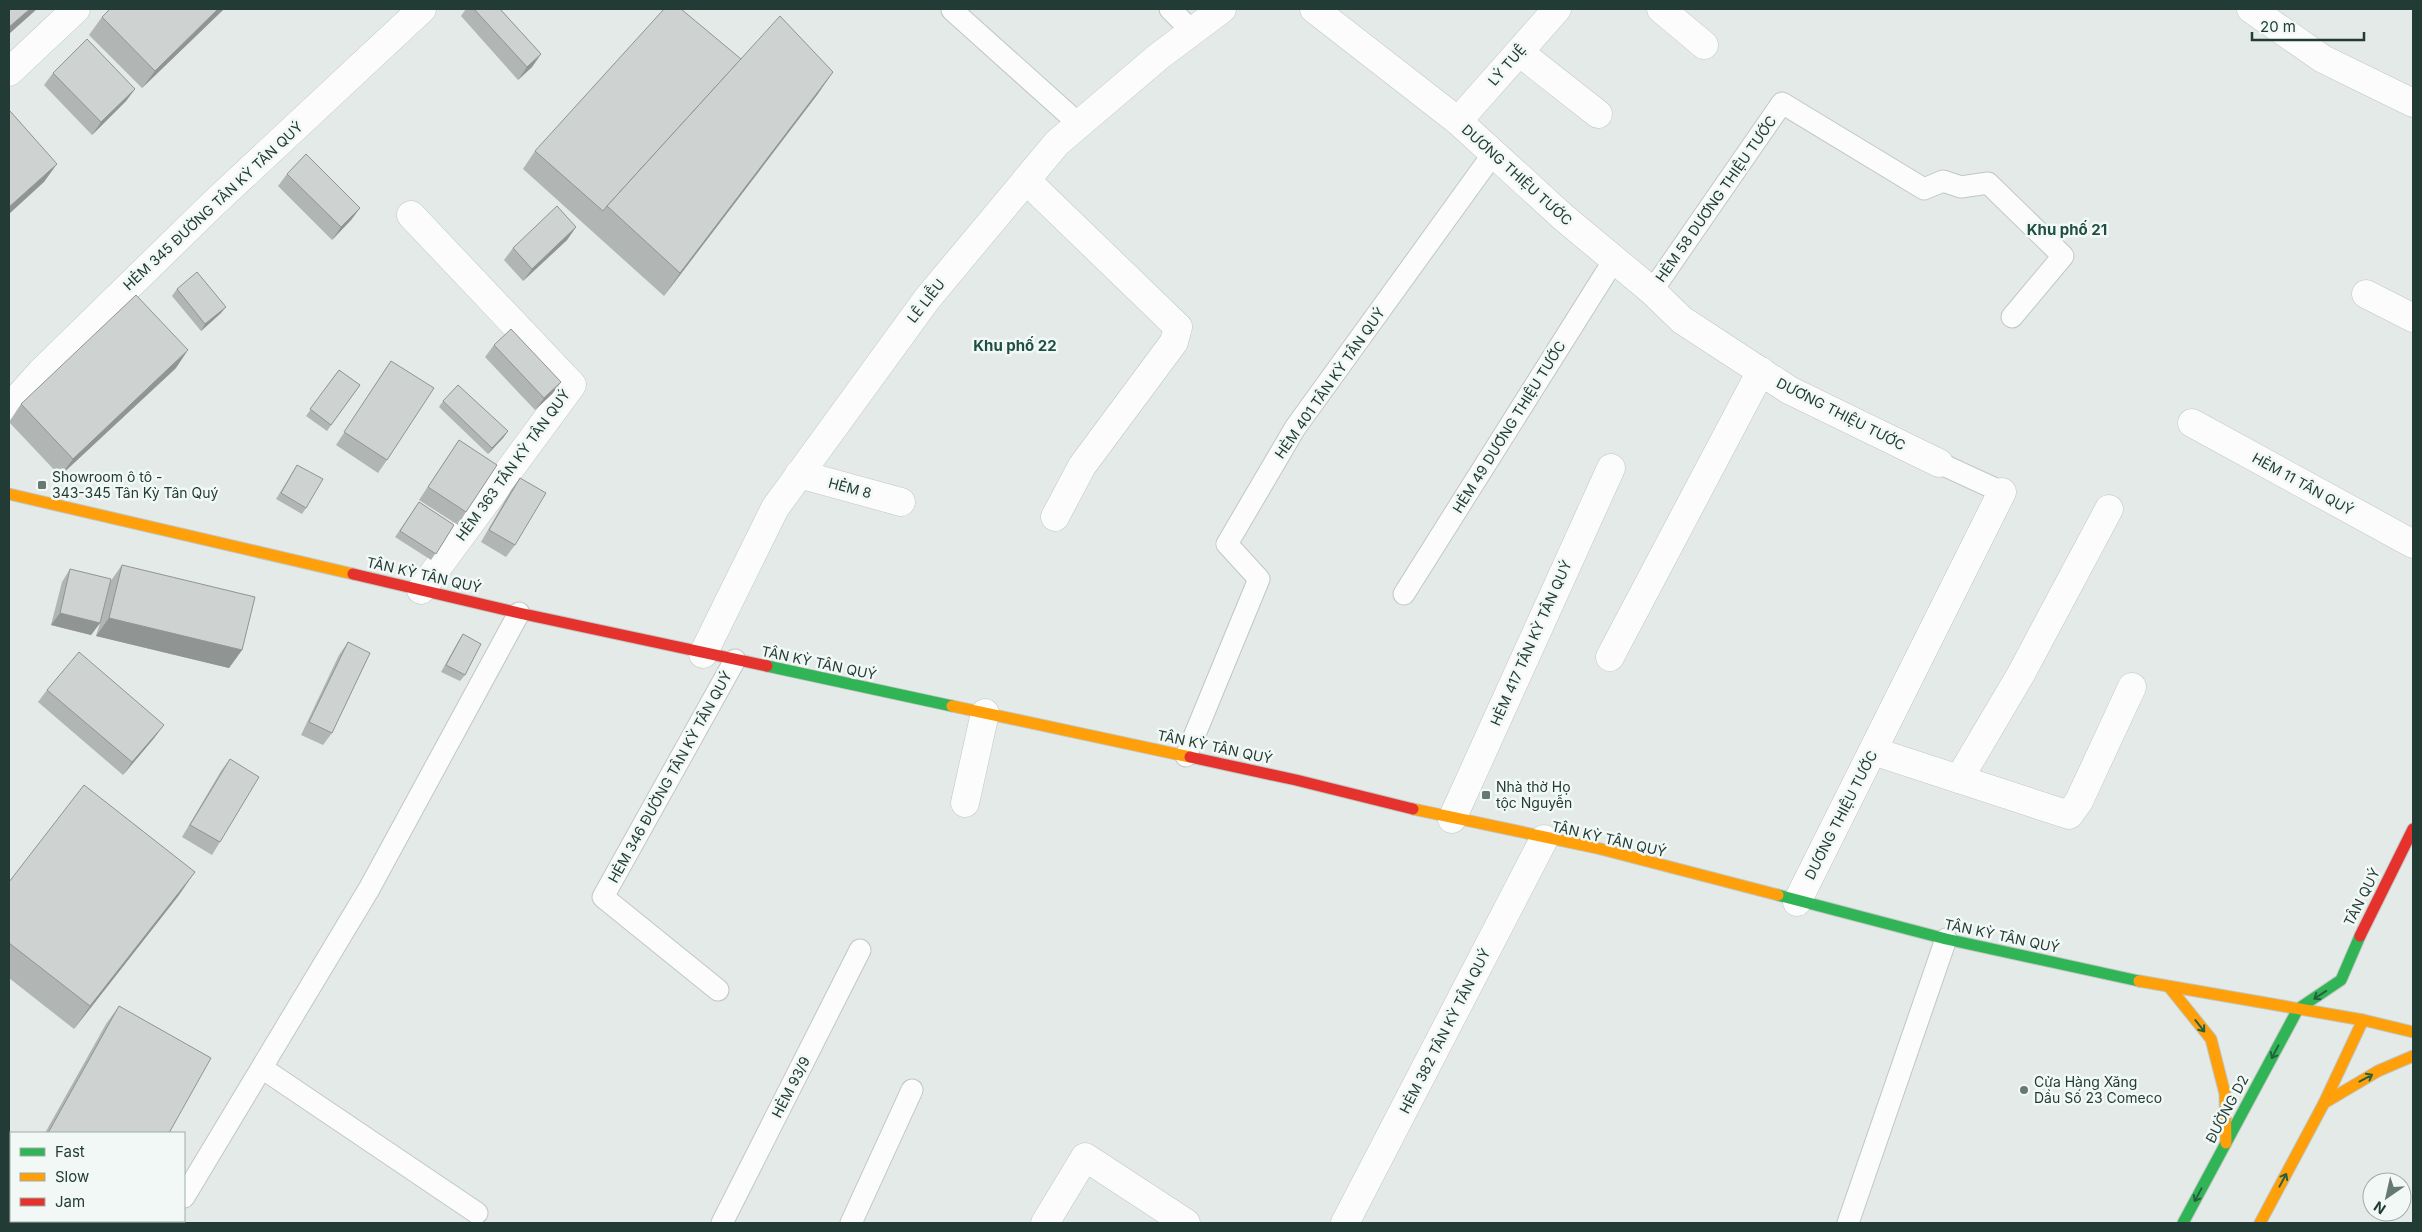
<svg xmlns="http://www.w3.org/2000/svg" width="2422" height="1232" viewBox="0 0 2422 1232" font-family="Inter,sans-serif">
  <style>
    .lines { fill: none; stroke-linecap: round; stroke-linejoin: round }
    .lane-casing { stroke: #c1c7c4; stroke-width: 23 }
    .street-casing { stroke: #c1c7c4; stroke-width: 29 }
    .fast-casing { stroke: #bfc7c4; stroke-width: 13 }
    .slow-casing { stroke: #bfc7c4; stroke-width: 13 }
    .jam-casing { stroke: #bfc7c4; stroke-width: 13 }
    .lane { stroke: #fbfcfb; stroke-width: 21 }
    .street { stroke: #fbfcfb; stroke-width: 28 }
    .fast { stroke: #30b455; stroke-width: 11 }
    .slow { stroke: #ff9f0a; stroke-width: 11 }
    .jam { stroke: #e5322d; stroke-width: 11 }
    .wall { fill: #b1b5b4 }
    .shaded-wall { fill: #909492 }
    .building { fill: #ced3d1; stroke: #909492 }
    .oneway { stroke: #26603f }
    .poi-dot { fill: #667973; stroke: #f2f8f5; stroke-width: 2 }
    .labels { text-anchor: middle; stroke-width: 5; stroke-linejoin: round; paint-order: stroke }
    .street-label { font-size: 14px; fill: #223c35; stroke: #f2f8f5 }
    .poi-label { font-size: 14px; fill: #223c35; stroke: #f2f8f5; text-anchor: start }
    .neighbourhood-label { font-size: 15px; font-weight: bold; fill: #1f4e43; stroke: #f2f8f5 }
  </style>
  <rect width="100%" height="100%" fill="#e4eae7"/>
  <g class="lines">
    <defs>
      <g id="lane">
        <polyline points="1170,9 1192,31"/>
        <polyline points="952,10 1079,124"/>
        <polyline points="1652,291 1782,103 1924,189 1943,181 1961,187 1988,183 2063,256 2012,317"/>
        <polyline points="1939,463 2002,492"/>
        <polyline points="1404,594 1614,260"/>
        <polyline points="1186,756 1259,579 1227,544 1295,428 1493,154"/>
        <polyline points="718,990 603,897 735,660"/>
        <polyline points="262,1068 477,1213"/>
        <polyline points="184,1197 369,889 519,613"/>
        <polyline points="168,1223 170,1221"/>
        <polyline points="722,1223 860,950"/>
        <polyline points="851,1223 912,1090"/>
        <polyline points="1848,1223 1946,939"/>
      </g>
      <g id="street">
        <polyline points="1314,9 1458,121 1563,217 1652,291 1682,320 1789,390 1939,463"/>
        <polyline points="1661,9 1704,45"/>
        <polyline points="2251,9 2323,59 2413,103"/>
        <polyline points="1519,52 1598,114"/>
        <polyline points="9,72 76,9"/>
        <polyline points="1458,121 1557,9"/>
        <polyline points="1026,180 1178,327 1174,342 1082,466 1055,517"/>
        <polyline points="411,215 572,385 421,590"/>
        <polyline points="2366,294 2413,318"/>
        <polyline points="9,408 41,372 213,204 422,9"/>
        <polyline points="2192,423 2413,544"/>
        <polyline points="799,474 901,502"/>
        <polyline points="703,654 775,508 927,299 1057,143 1158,57 1222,9"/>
        <polyline points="1610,657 1761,371"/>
        <polyline points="1873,751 2069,815 2079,801 2132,687"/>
        <polyline points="1959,779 2021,674 2109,509"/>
        <polyline points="965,803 985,713"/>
        <polyline points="1452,819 1611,468"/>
        <polyline points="1797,902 2002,492"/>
        <polyline points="1045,1223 1085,1157 1186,1223"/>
        <polyline points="1345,1223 1544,839"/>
      </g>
      <g id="fast">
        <polyline points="767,666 952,706"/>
        <polyline points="1778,895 1946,939 2139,981"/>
        <polyline points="2183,1223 2298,1009 2341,980 2360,936"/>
      </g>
      <g id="slow">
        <polyline points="9,494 353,574"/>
        <polyline points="952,706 1190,757"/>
        <polyline points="1413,809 1597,848 1778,895"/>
        <polyline points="2139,981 2363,1020 2413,1032"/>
        <polyline points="2170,988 2211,1039 2225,1094 2226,1143"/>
        <polyline points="2324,1103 2378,1071 2413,1056"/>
        <polyline points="2260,1223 2324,1103 2363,1020"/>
      </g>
      <g id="jam">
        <polyline points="353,574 519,613 767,666"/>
        <polyline points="1190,757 1296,780 1413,809"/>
        <polyline points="2360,936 2413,829"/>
      </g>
    </defs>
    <use href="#lane" class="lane-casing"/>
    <use href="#street" class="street-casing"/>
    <use href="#fast" class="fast-casing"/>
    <use href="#slow" class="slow-casing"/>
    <use href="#jam" class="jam-casing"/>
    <use href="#lane" class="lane"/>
    <use href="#street" class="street"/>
    <use href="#fast" class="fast"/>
    <use href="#slow" class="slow"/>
    <use href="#jam" class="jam"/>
  </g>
  <g class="wall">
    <polygon points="224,9 142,88 89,35 102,17"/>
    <polygon points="466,9 500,9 541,54 532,67 518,80 461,16"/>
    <polygon points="741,59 833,72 817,95 664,296 523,169 535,151"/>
    <polygon points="53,73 135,89 126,101 92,135 44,85"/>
    <polygon points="287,174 360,208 351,220 332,240 278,186"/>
    <polygon points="576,227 567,240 523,281 504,260 513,248"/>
    <polygon points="177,289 221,313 201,331 172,296"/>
    <polygon points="494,345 561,382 552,394 535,410 485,357"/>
    <polygon points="391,361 387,460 378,473 336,445"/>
    <polygon points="176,368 60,476 9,422 21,404"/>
    <polygon points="339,370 360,385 327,431 306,416"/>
    <polygon points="443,401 508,431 503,438 488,454 439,407"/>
    <polygon points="459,440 466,512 458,525 419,500"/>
    <polygon points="297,465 306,508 302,514 276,499"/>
    <polygon points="520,478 515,545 506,557 481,542 511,490"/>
    <polygon points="419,502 454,525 431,560 395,537"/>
    <polygon points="122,565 242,650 229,668 96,636 100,623 91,635 51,625 62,582 70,569 110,582"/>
    <polygon points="463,634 465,675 460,681 441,672 459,640"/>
    <polygon points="348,642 332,733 323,745 301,735 339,655"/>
    <polygon points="47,690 155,737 123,775 38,702"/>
    <polygon points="230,759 220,842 212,855 182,837 221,771"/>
    <polygon points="9,882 179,895 74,1029 9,978"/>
    <polygon points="119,1006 169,1133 45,1133 106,1024"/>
  </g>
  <g class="shaded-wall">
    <polygon points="30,9 37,9 9,34 9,27"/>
    <polygon points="218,9 224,9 142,88 155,71"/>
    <polygon points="541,54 532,67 518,80 527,67"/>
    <polygon points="833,72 817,95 664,296 680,273"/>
    <polygon points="135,89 126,101 92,135 101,122"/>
    <polygon points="57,164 44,182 9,214 9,207"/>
    <polygon points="360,208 351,220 332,240 341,227"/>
    <polygon points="576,227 567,240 523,281 532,269"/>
    <polygon points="226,307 221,313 201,331 205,324"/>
    <polygon points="188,350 176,368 60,476 73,459"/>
    <polygon points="561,382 552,394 535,410 544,398"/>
    <polygon points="508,431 503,438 488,454 492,448"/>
    <polygon points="60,613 100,623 91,635 51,625"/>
    <polygon points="109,618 242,650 229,668 96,636"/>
    <polygon points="164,725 155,737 123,775 132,762"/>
    <polygon points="195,872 179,895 74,1029 90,1006"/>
  </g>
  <g class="building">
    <polygon points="9,9 30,9 9,27"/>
    <polygon points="110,9 218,9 155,71 102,17"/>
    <polygon points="474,9 500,9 541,54 527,67"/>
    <polygon points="664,9 681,9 741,59 607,206 603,211 535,151"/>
    <polygon points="780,16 833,72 680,273 607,206"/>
    <polygon points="87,39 135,89 101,122 53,73"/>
    <polygon points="10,111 57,164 9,207 9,113"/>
    <polygon points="306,154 360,208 341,227 287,174"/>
    <polygon points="557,206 576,227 532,269 513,248"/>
    <polygon points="197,272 226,307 205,324 177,289"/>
    <polygon points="136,295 188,350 73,459 21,404"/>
    <polygon points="511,329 561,382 544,398 494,345"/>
    <polygon points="391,361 434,388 387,460 344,432"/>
    <polygon points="339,370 360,385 331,425 310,409"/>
    <polygon points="458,385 508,431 492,448 443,401"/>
    <polygon points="459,440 497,465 466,512 428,487"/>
    <polygon points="297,465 323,479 306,508 281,493"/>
    <polygon points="520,478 546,493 515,545 489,530"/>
    <polygon points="419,502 454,525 436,554 400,531"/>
    <polygon points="122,565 255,597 242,650 109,618"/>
    <polygon points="70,569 111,579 100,623 60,613"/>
    <polygon points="463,634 481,644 465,675 446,665"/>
    <polygon points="348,642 370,653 332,733 309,722"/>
    <polygon points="79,652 164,725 132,762 47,690"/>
    <polygon points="230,759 259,777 220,842 190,825"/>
    <polygon points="84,785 195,872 90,1006 9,943 9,882"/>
    <polygon points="119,1006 211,1058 169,1133 48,1133"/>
    <polygon points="11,1162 11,1221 91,1221 90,1223 9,1223 9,1166"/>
  </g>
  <defs><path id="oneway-shaft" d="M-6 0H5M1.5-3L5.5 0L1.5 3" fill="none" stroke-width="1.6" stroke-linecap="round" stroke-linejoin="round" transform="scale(1.25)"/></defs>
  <g class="oneway">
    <use href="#oneway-shaft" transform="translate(2320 995) rotate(147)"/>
    <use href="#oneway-shaft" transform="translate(2200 1026) rotate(52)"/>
    <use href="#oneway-shaft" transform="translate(2275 1052) rotate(118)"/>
    <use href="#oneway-shaft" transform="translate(2366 1078) rotate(-28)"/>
    <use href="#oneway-shaft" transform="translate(2283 1180) rotate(-62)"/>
    <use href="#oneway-shaft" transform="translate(2198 1195) rotate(118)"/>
  </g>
  <g class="poi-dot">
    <rect x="37" y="480" width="10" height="10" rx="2.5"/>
    <rect x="1481" y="790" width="10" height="10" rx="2.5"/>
    <circle cx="2024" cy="1090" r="5"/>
  </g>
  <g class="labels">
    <g class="street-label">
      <text transform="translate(1507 65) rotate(-49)" y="5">LÝ TUỆ</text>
      <text transform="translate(1517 175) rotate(42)" y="5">DƯƠNG THIỆU TƯỚC</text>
      <text transform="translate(1716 199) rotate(-55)" y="5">HẺM 58 DƯƠNG THIỆU TƯỚC</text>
      <text transform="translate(213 206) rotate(-43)" y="5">HẺM 345 ĐƯỜNG TÂN KỲ TÂN QUÝ</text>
      <text transform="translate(926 301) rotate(-52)" y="5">LÊ LIỄU</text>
      <text transform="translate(1330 383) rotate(-55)" y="5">HẺM 401 TÂN KỲ TÂN QUÝ</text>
      <text transform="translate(1841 414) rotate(27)" y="5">DƯƠNG THIỆU TƯỚC</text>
      <text transform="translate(1509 427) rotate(-58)" y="5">HẺM 49 DƯƠNG THIỆU TƯỚC</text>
      <text transform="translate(513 465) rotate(-54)" y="5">HẺM 363 TÂN KỲ TÂN QUÝ</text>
      <text transform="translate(2303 484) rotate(29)" y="5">HẺM 11 TÂN QUÝ</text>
      <text transform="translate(850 488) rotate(15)" y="5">HẺM 8</text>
      <text transform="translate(424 575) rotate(13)" y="5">TÂN KỲ TÂN QUÝ</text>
      <text transform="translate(1531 643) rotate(-66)" y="5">HẺM 417 TÂN KỲ TÂN QUÝ</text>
      <text transform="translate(819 663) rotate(12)" y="5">TÂN KỲ TÂN QUÝ</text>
      <text transform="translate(1215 747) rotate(12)" y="5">TÂN KỲ TÂN QUÝ</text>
      <text transform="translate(670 777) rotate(-61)" y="5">HẺM 346 ĐƯỜNG TÂN KỲ TÂN QUÝ</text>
      <text transform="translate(1841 815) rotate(-63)" y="5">DƯƠNG THIỆU TƯỚC</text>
      <text transform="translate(1609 839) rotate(13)" y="5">TÂN KỲ TÂN QUÝ</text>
      <text transform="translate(2362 897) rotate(-63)" y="5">TÂN QUÝ</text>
      <text transform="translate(2002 936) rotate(12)" y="5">TÂN KỲ TÂN QUÝ</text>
      <text transform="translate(1445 1031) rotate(-63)" y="5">HẺM 382 TÂN KỲ TÂN QUÝ</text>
      <text transform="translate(791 1087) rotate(-63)" y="5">HẺM 93/9</text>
      <text transform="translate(2227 1109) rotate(-62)" y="5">ĐƯỜNG D2</text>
    </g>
    <g class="poi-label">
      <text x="52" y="482">Showroom ô tô -<tspan x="52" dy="16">343-345 Tân Kỳ Tân Quý</tspan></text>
      <text x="1496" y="792">Nhà thờ Họ<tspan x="1496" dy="16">tộc Nguyễn</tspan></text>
      <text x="2034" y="1087">Cửa Hàng Xăng<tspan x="2034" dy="16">Dầu Số 23 Comeco</tspan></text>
    </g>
    <g class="neighbourhood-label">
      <text x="2067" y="235">Khu phố 21</text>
      <text x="1015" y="351">Khu phố 22</text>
    </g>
  </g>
  <rect width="2422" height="1232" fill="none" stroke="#223c35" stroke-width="20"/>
  <rect x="10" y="1132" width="175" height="90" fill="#f2f8f5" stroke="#9fada8"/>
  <rect x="20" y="1148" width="25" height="8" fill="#30b455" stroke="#9fada8"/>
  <text x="55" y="1157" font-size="15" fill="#223c35">Fast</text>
  <rect x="20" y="1173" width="25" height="8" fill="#ff9f0a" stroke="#9fada8"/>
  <text x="55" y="1182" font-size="15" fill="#223c35">Slow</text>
  <rect x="20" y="1198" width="25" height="8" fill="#e5322d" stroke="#9fada8"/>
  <text x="55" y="1207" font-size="15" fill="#223c35">Jam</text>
  <g transform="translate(2387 1197) rotate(214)"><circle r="24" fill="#f2f8f5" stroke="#9fada8"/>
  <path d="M0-4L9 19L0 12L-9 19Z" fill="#667973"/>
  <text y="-8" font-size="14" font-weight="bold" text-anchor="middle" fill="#223c35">N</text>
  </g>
  <path d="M2252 32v8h112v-8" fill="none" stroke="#223c35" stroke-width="2.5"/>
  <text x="2260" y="32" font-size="15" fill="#223c35" stroke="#f2f8f5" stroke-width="4" paint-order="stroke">20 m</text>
</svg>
